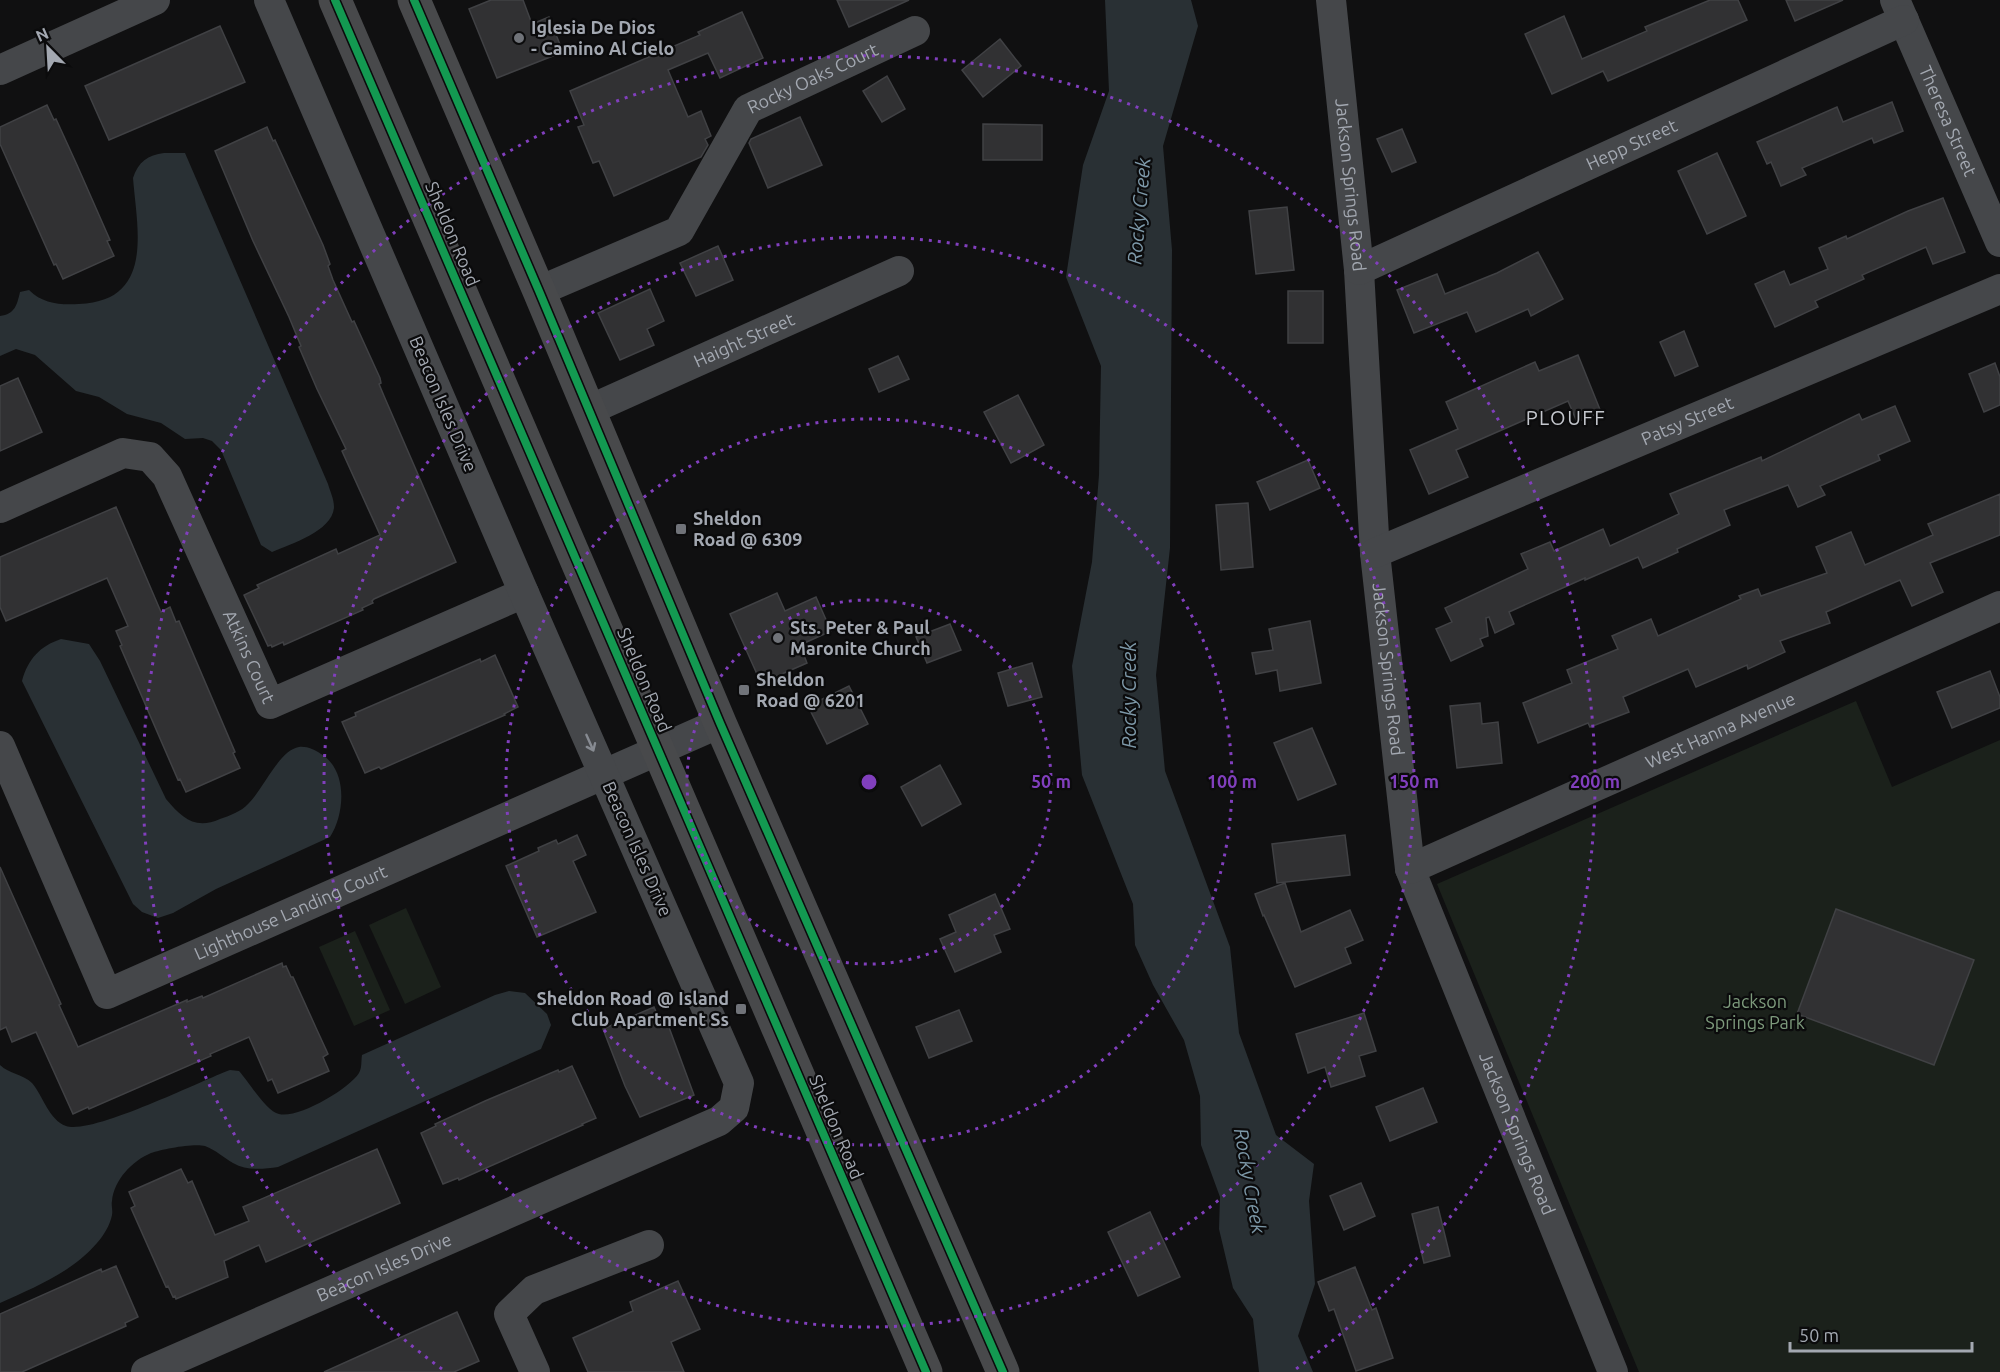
<svg xmlns="http://www.w3.org/2000/svg" width="2000" height="1372" viewBox="0 0 2000 1372" font-family="Ubuntu,sans-serif">
  <style>
    .green { fill: #1b211b }
    .water { fill: #293034 }
    .building { fill: #313133; stroke: #404144; stroke-width: 1.5 }
    .lines { fill: none; stroke-linecap: round; stroke-linejoin: round }
    .minor { stroke: #45474a; stroke-width: 30 }
    .major { stroke: #48494b; stroke-width: 33 }
    .cycleway-casing { stroke: #0b0b0c; stroke-width: 11 }
    .cycleway { stroke: #139951; stroke-width: 8 }
    .oneway { stroke: #878b92 }
    .ring { fill: none; stroke: #813fbd; stroke-width: 3; stroke-dasharray: 3 6 }
    .poi-dot { fill: #707379; stroke: #0b0b0c; stroke-width: 2 }
    .labels { text-anchor: middle; stroke-width: 4.5; stroke-linejoin: round; paint-order: stroke }
    .poi-label { font-size: 18px; font-weight: bold; fill: #a3a8b1; stroke: #0b0b0c; text-anchor: start }
    .street-label { font-size: 18px; fill: #a3a8b1; stroke: #0b0b0c }
    .park-label { font-size: 18px; fill: #7d9a7c; stroke: #0b0b0c }
    .water-label { font-size: 20px; font-style: italic; fill: #7d98a8; stroke: #0b0b0c }
    .neighbourhood-label { font-size: 20px; letter-spacing: 1.5px; fill: #c4c7cd; stroke: #0b0b0c }
    .centre { fill: #813fbd; stroke: #0b0b0c; stroke-width: 3 }
    .ring-label { font-size: 18px; text-anchor: middle; font-weight: bold; fill: #813fbd; stroke: #0b0b0c; stroke-width: 4.5; stroke-linejoin: round; paint-order: stroke }
  </style>
  <rect width="100%" height="100%" fill="#101011"/>
  <g class="green">
    <polygon points="1856,701 1892,787 2000,740 2000,1372 1639,1372 1437,884"/>
    <polygon points="406,908 441,987 405,1004 369,925"/>
    <polygon points="355,931 390,1010 354,1026 319,947"/>
  </g>
  <g class="water">
    <polygon points="1105,0 1191,0 1198,26 1163,146 1172,250 1170,548 1156,675 1165,771 1230,947 1239,1033 1276,1135 1314,1164 1309,1201 1315,1284 1298,1336 1313,1372 1259,1372 1253,1319 1233,1288 1219,1229 1220,1197 1201,1145 1200,1096 1184,1040 1153,985 1135,945 1133,904 1082,775 1072,666 1092,562 1099,475 1101,366 1066,277 1083,165 1109,91"/>
    <path d="M164,153H185L328,484C330,491 334,499 334,507C333,531 291,544 272,552L261,545L221,450L212,441L203,438L185,439L161,423L127,414L99,397L76,391L35,355L16,349L0,356V316C15,314 17,305 20,292L29,290C43,304 60,305 79,304C155,301 137,229 133,178C138,162 148,155 164,153Z"/>
    <path d="M61,639L89,644L100,661L166,799C182,818 195,830 220,819C229,816 242,811 248,804C263,790 279,750 299,747C307,746 315,750 321,754C348,770 345,814 330,837L216,889L173,913L158,918L142,912L133,904L22,681C28,659 40,646 61,639Z"/>
    <path d="M509,991L525,993L547,1014L551,1025L541,1049L278,1167C263,1169 247,1171 233,1163C224,1158 216,1150 205,1146C194,1143 162,1149 151,1153C132,1161 114,1180 112,1201C111,1205 113,1210 112,1215C110,1225 104,1235 97,1243C71,1273 35,1287 0,1303V1065C9,1074 23,1074 32,1083C43,1096 49,1120 66,1126C92,1135 200,1081 230,1070L239,1071C249,1082 266,1111 279,1114C298,1119 349,1089 359,1073C362,1068 361,1062 362,1055L495,995Z"/>
  </g>
  <g class="building">
    <polygon points="491,0 523,0 532,24 549,17 563,52 497,78 469,9"/>
    <polygon points="837,0 909,0 849,27"/>
    <polygon points="1710,0 1738,0 1747,20 1608,81 1603,71 1552,94 1525,34 1564,16 1582,59 1647,31 1645,27"/>
    <polygon points="1786,0 1843,0 1795,21"/>
    <polygon points="742,12 763,58 720,78 708,53 668,70 688,117 701,111 711,136 705,139 708,145 701,157 614,196 599,161 593,163 578,127 584,125 570,91 700,35 698,32"/>
    <polygon points="220,26 245,82 109,140 85,86"/>
    <polygon points="1000,39 1021,66 983,97 962,70"/>
    <polygon points="887,76 905,109 882,122 863,91"/>
    <polygon points="1892,102 1903,131 1874,143 1872,138 1802,168 1806,175 1781,186 1771,162 1767,164 1757,142 1837,107 1843,122"/>
    <polygon points="47,105 54,120 56,119 77,165 110,240 107,241 114,256 63,279 56,264 54,265 0,144 0,127"/>
    <polygon points="800,117 822,165 768,188 749,143 751,139"/>
    <polygon points="983,124 1042,125 1042,160 983,160"/>
    <polygon points="267,127 273,141 275,140 323,245 330,264 328,266 333,280 352,322 354,321 380,378 381,383 379,384 384,396 456,562 374,599 372,601 373,603 362,608 363,610 284,645 283,642 272,647 271,645 268,646 244,595 259,588 257,585 336,549 338,554 380,535 342,451 346,449 317,389 299,347 301,346 289,317 253,241 215,151"/>
    <polygon points="1402,129 1416,162 1392,172 1377,139"/>
    <polygon points="1717,153 1746,216 1707,234 1678,171"/>
    <polygon points="1943,198 1965,252 1933,264 1926,247 1862,275 1864,279 1815,301 1818,307 1775,327 1755,284 1784,271 1790,285 1828,269 1819,248 1846,236 1847,239 1908,211"/>
    <polygon points="1287,207 1294,270 1256,274 1249,211"/>
    <polygon points="718,246 733,280 696,296 680,263"/>
    <polygon points="1538,252 1563,299 1531,316 1528,309 1476,332 1467,312 1414,333 1397,290 1437,274 1445,294 1497,273"/>
    <polygon points="650,289 664,321 647,329 654,345 620,360 598,313"/>
    <rect x="1288" y="291" width="35" height="52"/>
    <polygon points="1684,331 1698,366 1675,376 1660,342"/>
    <polygon points="1578,355 1601,412 1577,422 1568,401 1456,450 1468,477 1429,494 1410,450 1458,429 1446,402 1535,362 1539,371"/>
    <polygon points="898,356 909,379 879,392 869,369"/>
    <polygon points="1995,363 2000,377 2000,405 1984,412 1969,374"/>
    <polygon points="18,378 42,432 0,451 0,386"/>
    <polygon points="1018,395 1044,445 1011,463 984,412"/>
    <polygon points="1895,406 1910,441 1878,455 1880,460 1820,486 1825,495 1798,507 1788,485 1724,510 1730,525 1677,549 1678,552 1643,568 1638,557 1585,580 1585,578 1509,612 1514,624 1495,633 1489,617 1486,618 1488,636 1480,639 1483,646 1451,661 1436,629 1452,622 1445,608 1528,569 1521,554 1550,542 1554,551 1603,529 1610,546 1679,514 1670,494 1761,457 1762,461 1859,414 1862,420"/>
    <polygon points="1308,460 1320,488 1270,510 1257,482"/>
    <polygon points="2000,494 2000,535 1930,563 1943,592 1912,606 1900,580 1826,612 1830,623 1780,641 1785,652 1748,669 1747,665 1696,687 1688,669 1623,697 1629,712 1590,727 1588,723 1538,743 1523,703 1572,683 1567,670 1618,649 1612,636 1651,619 1658,636 1741,599 1739,596 1758,589 1761,596 1827,573 1816,547 1851,532 1865,565 1933,535 1928,524"/>
    <polygon points="1248,503 1253,567 1221,570 1216,505"/>
    <polygon points="116,507 161,612 170,607 176,622 179,621 235,752 233,753 240,768 186,792 180,779 178,780 120,646 122,645 116,631 128,626 107,578 6,621 0,607 0,557"/>
    <polygon points="777,593 785,611 816,597 831,631 800,645 807,663 761,683 730,614"/>
    <polygon points="1310,621 1321,683 1280,691 1277,670 1256,674 1252,653 1273,650 1269,629"/>
    <polygon points="950,624 961,650 927,663 916,637"/>
    <polygon points="495,655 518,707 504,714 505,715 381,769 379,767 365,773 342,722 356,716 355,713 385,700 480,659 481,662"/>
    <polygon points="1032,663 1042,697 1008,706 998,673"/>
    <polygon points="1990,671 2000,697 2000,708 1952,728 1937,692"/>
    <polygon points="849,686 868,724 827,744 808,706"/>
    <polygon points="1480,703 1482,724 1498,722 1502,763 1457,768 1450,706"/>
    <polygon points="1312,728 1336,784 1298,800 1274,743"/>
    <polygon points="940,765 961,804 922,826 901,787"/>
    <polygon points="577,835 586,855 573,861 596,912 537,937 506,866 539,851 538,848 556,840 558,844"/>
    <polygon points="1345,835 1350,875 1277,883 1272,844"/>
    <polygon points="0,867 61,1004 59,1005 78,1047 187,1000 187,1002 202,996 203,998 282,963 283,967 286,966 291,977 293,977 317,1030 328,1054 323,1057 329,1071 278,1093 272,1079 268,1081 249,1037 210,1054 211,1056 89,1109 88,1107 73,1114 36,1032 12,1042 6,1027 0,1030"/>
    <polygon points="1285,883 1301,932 1350,910 1363,940 1345,948 1351,963 1295,987 1264,915 1263,916 1255,894"/>
    <polygon points="995,894 1010,929 994,935 1001,952 955,972 940,939 956,932 949,915"/>
    <polygon points="1836,909 1974,960 1934,1065 1797,1014"/>
    <polygon points="654,1007 659,1019 661,1018 664,1024 667,1022 694,1095 640,1117 625,1086 603,1029"/>
    <polygon points="959,1010 972,1041 929,1058 916,1027"/>
    <polygon points="1364,1013 1376,1051 1359,1056 1365,1076 1331,1087 1325,1067 1308,1073 1296,1034"/>
    <polygon points="572,1066 596,1118 582,1124 583,1125 459,1180 458,1178 443,1184 421,1133 436,1126 435,1124 485,1101 558,1070 559,1072"/>
    <polygon points="1423,1088 1437,1122 1390,1141 1376,1107"/>
    <polygon points="377,1149 400,1203 266,1262 259,1245 224,1261 228,1277 176,1299 175,1296 173,1297 168,1286 166,1287 131,1208 135,1206 129,1192 181,1169 188,1183 192,1181 215,1235 249,1221 243,1207"/>
    <polygon points="1361,1183 1375,1216 1344,1230 1330,1196"/>
    <polygon points="1438,1207 1450,1256 1424,1263 1412,1214"/>
    <polygon points="1150,1212 1180,1277 1138,1296 1108,1232"/>
    <polygon points="116,1266 138,1317 125,1323 126,1326 22,1372 0,1372 0,1314 101,1269 102,1272"/>
    <polygon points="1355,1267 1372,1310 1376,1308 1393,1358 1356,1371 1334,1309 1329,1311 1318,1282"/>
    <polygon points="678,1281 700,1329 671,1342 684,1372 588,1372 573,1338 633,1311 630,1302"/>
    <polygon points="457,1312 479,1361 454,1372 324,1372"/>
  </g>
  <g class="lines">
    <g class="minor">
      <path id="s1" d="M1331,0L1359,270L1375,553L1410,869L1613,1372"/>
      <path id="s2" d="M1895,0L2000,242"/>
      <polyline points="0,70 155,0"/>
      <path id="s3" d="M1359,270L1904,20"/>
      <path id="s4" d="M539,291L679,231L748,109L915,31"/>
      <path id="s5" d="M589,410L899,271"/>
      <path id="s6" d="M0,508L123,453L150,457L167,476L270,704L524,593"/>
      <path id="s7" d="M1375,553L2000,289"/>
      <path id="s8" d="M0,746L107,994L720,723"/>
      <path id="s9" d="M1410,869L2000,606"/>
      <path id="s10" d="M146,1372L719,1121L734,1108L739,1083L524,593L269,0"/>
      <polyline points="535,1372 509,1314 534,1290 649,1245"/>
    </g>
    <g class="major">
      <polyline points="335,0 926,1372"/>
      <polyline points="414,0 539,291 720,723 1003,1372"/>
    </g>
    <defs>
      <g id="cycleway">
        <polyline points="335,0 926,1372"/>
        <polyline points="414,0 539,291 720,723 1003,1372"/>
      </g>
    </defs>
    <use href="#cycleway" class="cycleway-casing"/>
    <use href="#cycleway" class="cycleway"/>
  </g>
  <defs><path id="oneway-shaft" d="M-6 0H5M1.5-3L5.5 0L1.5 3" fill="none" stroke-width="1.6" stroke-linecap="round" stroke-linejoin="round" transform="scale(1.5)"/></defs>
  <use class="oneway" href="#oneway-shaft" transform="translate(590 743) rotate(66)"/>
  <g class="ring">
    <circle cx="869" cy="782" r="182"/>
    <circle cx="869" cy="782" r="363"/>
    <circle cx="869" cy="782" r="545"/>
    <path d="M442 1369A726 726 0 1 1 1296 1369"/>
  </g>
  <g class="poi-dot">
    <circle cx="519" cy="38" r="6"/>
    <rect x="675" y="523" width="12" height="12" rx="3"/>
    <circle cx="778" cy="638" r="6"/>
    <rect x="738" y="684" width="12" height="12" rx="3"/>
    <rect x="735" y="1003" width="12" height="12" rx="3"/>
  </g>
  <g class="labels">
    <g class="poi-label">
      <text x="531" y="34">Iglesia De Dios<tspan x="531" dy="21">- Camino Al Cielo</tspan></text>
      <text x="693" y="525">Sheldon<tspan x="693" dy="21">Road @ 6309</tspan></text>
      <text x="790" y="634">Sts. Peter &amp; Paul<tspan x="790" dy="21">Maronite Church</tspan></text>
      <text x="756" y="686">Sheldon<tspan x="756" dy="21">Road @ 6201</tspan></text>
      <text x="729" y="1005" text-anchor="end">Sheldon Road @ Island<tspan x="729" dy="21">Club Apartment Ss</tspan></text>
    </g>
    <g class="street-label">
      <text dy="6" stroke="none"><textPath href="#s4" startOffset="364">Rocky Oaks Court</textPath></text>
      <text dy="6" stroke="none"><textPath href="#s2" startOffset="132">Theresa Street</textPath></text>
      <text dy="6" stroke="none"><textPath href="#s3" startOffset="300">Hepp Street</textPath></text>
      <text dy="6" stroke="none"><textPath href="#s1" startOffset="186">Jackson Springs Road</textPath></text>
      <text transform="translate(452 234) rotate(67)" y="6">Sheldon Road</text>
      <text dy="6" stroke="none"><textPath href="#s5" startOffset="170">Haight Street</textPath></text>
      <text transform="translate(443 404) rotate(67)" y="6">Beacon Isles Drive</text>
      <text dy="6" stroke="none"><textPath href="#s7" startOffset="339">Patsy Street</textPath></text>
      <text dy="6" stroke="none"><textPath href="#s6" startOffset="386">Atkins Court</textPath></text>
      <text dy="6" stroke="none"><textPath href="#s1" startOffset="672">Jackson Springs Road</textPath></text>
      <text transform="translate(644 680) rotate(67)" y="6">Sheldon Road</text>
      <text dy="6" stroke="none"><textPath href="#s9" startOffset="340">West Hanna Avenue</textPath></text>
      <text transform="translate(637 849) rotate(66)" y="6">Beacon Isles Drive</text>
      <text dy="6" stroke="none"><textPath href="#s8" startOffset="471">Lighthouse Landing Court</textPath></text>
      <text transform="translate(836 1127) rotate(67)" y="6">Sheldon Road</text>
      <text dy="6" stroke="none"><textPath href="#s1" startOffset="1158">Jackson Springs Road</textPath></text>
      <text dy="6" stroke="none"><textPath href="#s10" startOffset="260">Beacon Isles Drive</textPath></text>
    </g>
    <g class="park-label">
      <text x="1755" y="1008">Jackson<tspan x="1755" dy="21">Springs Park</tspan></text>
    </g>
    <g class="water-label">
      <text transform="translate(1139 211) rotate(-85)" y="7">Rocky Creek</text>
      <text transform="translate(1129 695) rotate(-90)" y="7">Rocky Creek</text>
      <text transform="translate(1250 1181) rotate(80)" y="7">Rocky Creek</text>
    </g>
    <g class="neighbourhood-label">
      <text x="1566" y="425">PLOUFF</text>
    </g>
  </g>
  <circle cx="869" cy="782" r="9" class="centre"/>
  <g class="ring-label">
    <text x="1051" y="788">50 m</text>
    <text x="1232" y="788">100 m</text>
    <text x="1414" y="788">150 m</text>
    <text x="1595" y="788">200 m</text>
  </g>
  <g transform="translate(48 48) rotate(336)" stroke="#0b0b0c" stroke-width="4.5" paint-order="stroke">
  <path d="M0-4.5L10 22L0 15L-10 22Z" fill="#a3a8b1"/>
  <text y="-9" font-size="16" font-weight="bold" text-anchor="middle" fill="#a3a8b1">N</text>
  </g>
  <path d="M1790 1342v9h182v-9" fill="none" stroke="#a3a8b1" stroke-width="3"/>
  <text x="1799" y="1342" font-size="18" fill="#a3a8b1" stroke="#0b0b0c" stroke-width="4.5" paint-order="stroke">50 m</text>
</svg>
